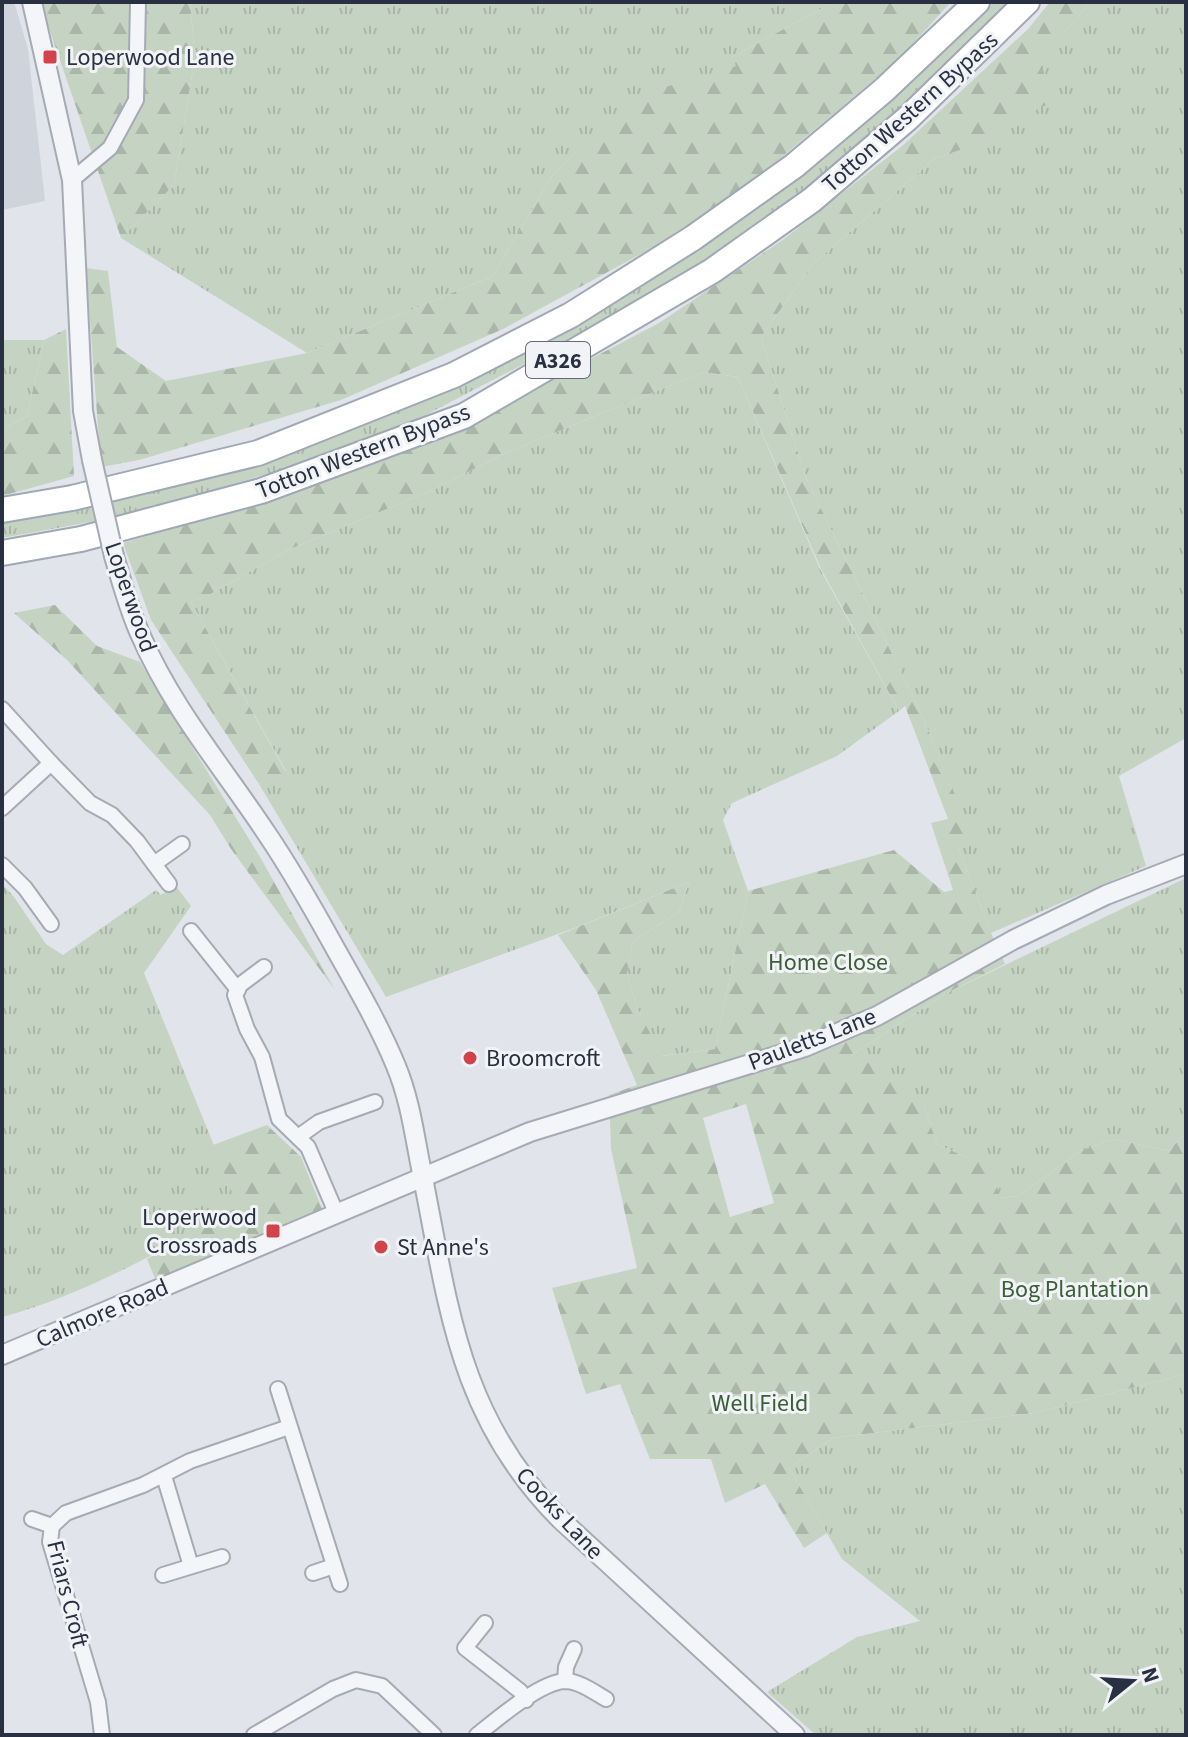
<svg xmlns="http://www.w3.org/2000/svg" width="1188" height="1737" viewBox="0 0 1188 1737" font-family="'Source Sans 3',sans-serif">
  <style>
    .built { fill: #cfd3dc }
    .grass { fill: url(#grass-tufts) }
    .forest { fill: url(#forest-firs); fill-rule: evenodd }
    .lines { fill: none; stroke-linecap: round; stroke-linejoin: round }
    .minor-casing { stroke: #a6aab4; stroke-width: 18 }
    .tertiary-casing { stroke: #a6aab4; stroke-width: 22 }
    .primary-casing { stroke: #a0a7b6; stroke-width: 28 }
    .minor { stroke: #f4f5f8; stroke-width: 14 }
    .tertiary { stroke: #f4f5f8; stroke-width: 18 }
    .primary { stroke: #fff; stroke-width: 24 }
    .tertiary-bridge-casing { stroke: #a6aab4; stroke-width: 22; stroke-linecap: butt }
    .tertiary-bridge { stroke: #f4f5f8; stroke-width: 18 }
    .poi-dot { fill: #d2434c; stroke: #f1f3f7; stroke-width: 3 }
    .labels { text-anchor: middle; stroke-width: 6; stroke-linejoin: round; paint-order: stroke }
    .shield { fill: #f1f3f7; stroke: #656a78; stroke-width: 2 }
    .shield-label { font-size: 22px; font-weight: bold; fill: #293042 }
    .poi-label { font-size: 24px; fill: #293042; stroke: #f1f3f7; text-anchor: start }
    .street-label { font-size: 24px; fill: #293042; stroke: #f1f3f7 }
    .park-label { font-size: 24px; fill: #3a5e36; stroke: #f1f3f7 }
  </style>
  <defs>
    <pattern id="grass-tufts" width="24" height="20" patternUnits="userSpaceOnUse" patternTransform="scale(2)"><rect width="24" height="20" fill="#c5d4c2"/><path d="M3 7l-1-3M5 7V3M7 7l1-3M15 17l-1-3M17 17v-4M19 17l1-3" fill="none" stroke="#a9b6a8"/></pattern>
    <pattern id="forest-firs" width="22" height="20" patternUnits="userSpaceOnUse" patternTransform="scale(2)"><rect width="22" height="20" fill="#c5d4c2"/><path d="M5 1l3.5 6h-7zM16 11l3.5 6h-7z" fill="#a9b6a8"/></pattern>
  </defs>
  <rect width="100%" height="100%" fill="#e1e4ea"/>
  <polygon class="built" points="2,2 14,2 28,49 45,201 2,210"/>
  <g class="grass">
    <polygon points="190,2 834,2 732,57 737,66 635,97 553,174 493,276 307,353 121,238 174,185 195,57"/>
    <polygon points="994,2 1012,2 899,112 826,173 691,271 585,332 399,429 281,470 118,517 2,538 2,521 267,458 363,425 461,384 717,233 791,183 878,112"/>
    <polygon points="1091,2 1186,2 1186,738 1119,776 1146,866 991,933 958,847 973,839 921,713 806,478 761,337 813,264 934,159 960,150"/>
    <polygon points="2,340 44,340 27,416 2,429"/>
    <polygon points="703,372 738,377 820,569 899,711 837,756 732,803 723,820 748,891 715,1049 661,1056 638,1010 627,974 633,941 679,912 689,882 577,927 386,997 259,784 286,771 191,602 207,596 288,550 435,489 505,453"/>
    <polygon points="1186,878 1186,1132 1169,1151 1114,1139 1082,1150 1018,1196 1000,1198 970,1159 937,1144 923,1102 851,1055 945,994"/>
    <path d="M2,884L14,897L46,944L63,955L156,890L161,895L175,885L191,906L144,973L239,1207C165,1249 84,1295 2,1317Z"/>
    <polygon points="1186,1374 1186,1735 816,1735 767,1692 857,1637 920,1621 842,1559 789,1468 833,1438 1034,1413"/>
  </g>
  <g class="forest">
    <polygon points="40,2 190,2 195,57 174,185 121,238"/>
    <polygon points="834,2 951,2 898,60 753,181 661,243 503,329 341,400 139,460 101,467 86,268 108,271 117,347 166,381 307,353 493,276 553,174 635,96 736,66 732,57"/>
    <path d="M1050,2H1091L1041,59L1050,103L960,150L934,159L813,264L761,337L806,478L921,713L974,840L958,847L991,933L1005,964L945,994L851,1055L894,1075L923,1102L937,1144L970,1159L990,1160L1000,1198L1018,1196L1082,1150L1114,1139L1169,1151L1186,1132V1374L1034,1413L833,1438L789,1468L827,1533L804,1548L765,1484L725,1503L711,1459H650L620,1384L586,1394L552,1288L637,1268L611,1149L609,1095L637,1085L596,990L558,935L689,882L679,912L633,941L627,974L638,1010L662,1056L715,1049L748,891L894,850L944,892L953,890L931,823L948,819L905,706L899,711L821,569L738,377L703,372L505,453L435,489L288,550L207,596L191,602L286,772L259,784L151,620L123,543L288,495L437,440L659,323L784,239L902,146L1028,29ZM746,1104L774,1203L730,1217L703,1118Z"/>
    <polygon points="66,329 74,476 2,496 2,429 27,416 44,340"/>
    <polygon points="55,605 97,646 140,662 260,857 335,990 231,849 210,815 67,660 14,613"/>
    <polygon points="267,1125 301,1157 323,1211 156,1281 147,1259 238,1207 213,1145"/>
  </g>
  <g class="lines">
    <defs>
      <g id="minor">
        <polyline points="72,180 110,148 136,100 138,2"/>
        <polyline points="2,709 51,763 2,808"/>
        <polyline points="51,763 90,803 112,815 137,841 169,884"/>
        <polyline points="154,864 182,844"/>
        <polyline points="2,865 25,888 51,924"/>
        <polyline points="191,931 238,990"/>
        <polyline points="264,967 240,985 235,995 247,1029 262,1057 279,1119 308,1147 337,1215"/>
        <polyline points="298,1137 319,1122 375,1102"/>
        <polyline points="278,1389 340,1584"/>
        <polyline points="164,1476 191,1566"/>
        <polyline points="32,1519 52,1526"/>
        <polyline points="313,1573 334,1566"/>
        <polyline points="163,1575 222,1557"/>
        <polyline points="485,1623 465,1648 520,1691 526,1700"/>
        <polyline points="565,1681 566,1667 574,1649"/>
        <polyline points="102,1735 98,1702 50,1542 52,1526 66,1513 143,1485 190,1461 289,1427"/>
        <polyline points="254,1735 333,1689 356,1680 382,1686 434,1735"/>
        <path d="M477,1735C496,1720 540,1682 565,1681C579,1681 594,1692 606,1699"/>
      </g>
      <g id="tertiary">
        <polyline points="32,2 72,180 83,411 92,460"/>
        <path d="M114,556C122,583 129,610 141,636C172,708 224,769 267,834C292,871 314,910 335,948C357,987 379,1025 396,1066C411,1102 415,1140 423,1178C449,1310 460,1418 560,1519L795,1735"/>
        <polyline points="2,1355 530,1132 805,1047 877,1016 1013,940 1106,895 1186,864"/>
      </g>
      <g id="primary">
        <polyline points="2,510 72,498 258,453 454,375 571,315 693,238 794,166 884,90 977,2"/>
        <polyline points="2,553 81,539 261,491 464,416 712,271 812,200 908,118 1027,2"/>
      </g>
    </defs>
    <use href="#minor" class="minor-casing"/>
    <use href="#tertiary" class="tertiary-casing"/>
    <use href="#primary" class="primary-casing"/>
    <use href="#minor" class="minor"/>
    <use href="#tertiary" class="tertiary"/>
    <use href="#primary" class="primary"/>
    <defs>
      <polyline id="tertiary-bridge" points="92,460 114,556"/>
    </defs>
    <use href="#tertiary-bridge" class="tertiary-bridge-casing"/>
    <use href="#tertiary-bridge" class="tertiary-bridge"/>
  </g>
  <g class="poi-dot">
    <rect x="42" y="49" width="16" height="16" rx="4"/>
    <circle cx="470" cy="1058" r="8"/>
    <rect x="265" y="1223" width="16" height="16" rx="4"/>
    <circle cx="381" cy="1247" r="8"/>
  </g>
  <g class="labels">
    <rect class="shield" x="526" y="342" width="64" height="36" rx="6"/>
    <g class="shield-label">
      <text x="558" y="368">A326</text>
    </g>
    <g class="poi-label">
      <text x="66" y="65">Loperwood Lane</text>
      <text x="486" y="1066">Broomcroft</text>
      <text x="257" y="1225" text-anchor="end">Loperwood<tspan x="257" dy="28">Crossroads</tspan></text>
      <text x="397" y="1255">St Anne's</text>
    </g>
    <g class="street-label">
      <text transform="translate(910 112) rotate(-42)" y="8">Totton Western Bypass</text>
      <text transform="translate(363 451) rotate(-21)" y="8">Totton Western Bypass</text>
      <text transform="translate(131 597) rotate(71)" y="8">Loperwood</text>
      <text transform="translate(812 1039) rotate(-21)" y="8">Pauletts Lane</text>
      <text transform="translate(102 1313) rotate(-23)" y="8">Calmore Road</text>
      <text transform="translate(560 1513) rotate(47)" y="8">Cooks Lane</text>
      <text transform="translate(68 1594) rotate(76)" y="8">Friars Croft</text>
    </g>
    <g class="park-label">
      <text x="828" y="970">Home Close</text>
      <text x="1075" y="1297">Bog Plantation</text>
      <text x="760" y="1411">Well Field</text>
    </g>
  </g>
  <rect width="1188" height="1737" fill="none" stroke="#293042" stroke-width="8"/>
  <g transform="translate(1132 1681) rotate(72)" stroke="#f1f3f7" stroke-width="6" paint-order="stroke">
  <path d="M0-6L14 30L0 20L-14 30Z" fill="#293042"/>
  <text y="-12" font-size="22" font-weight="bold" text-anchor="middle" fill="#293042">N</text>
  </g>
</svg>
